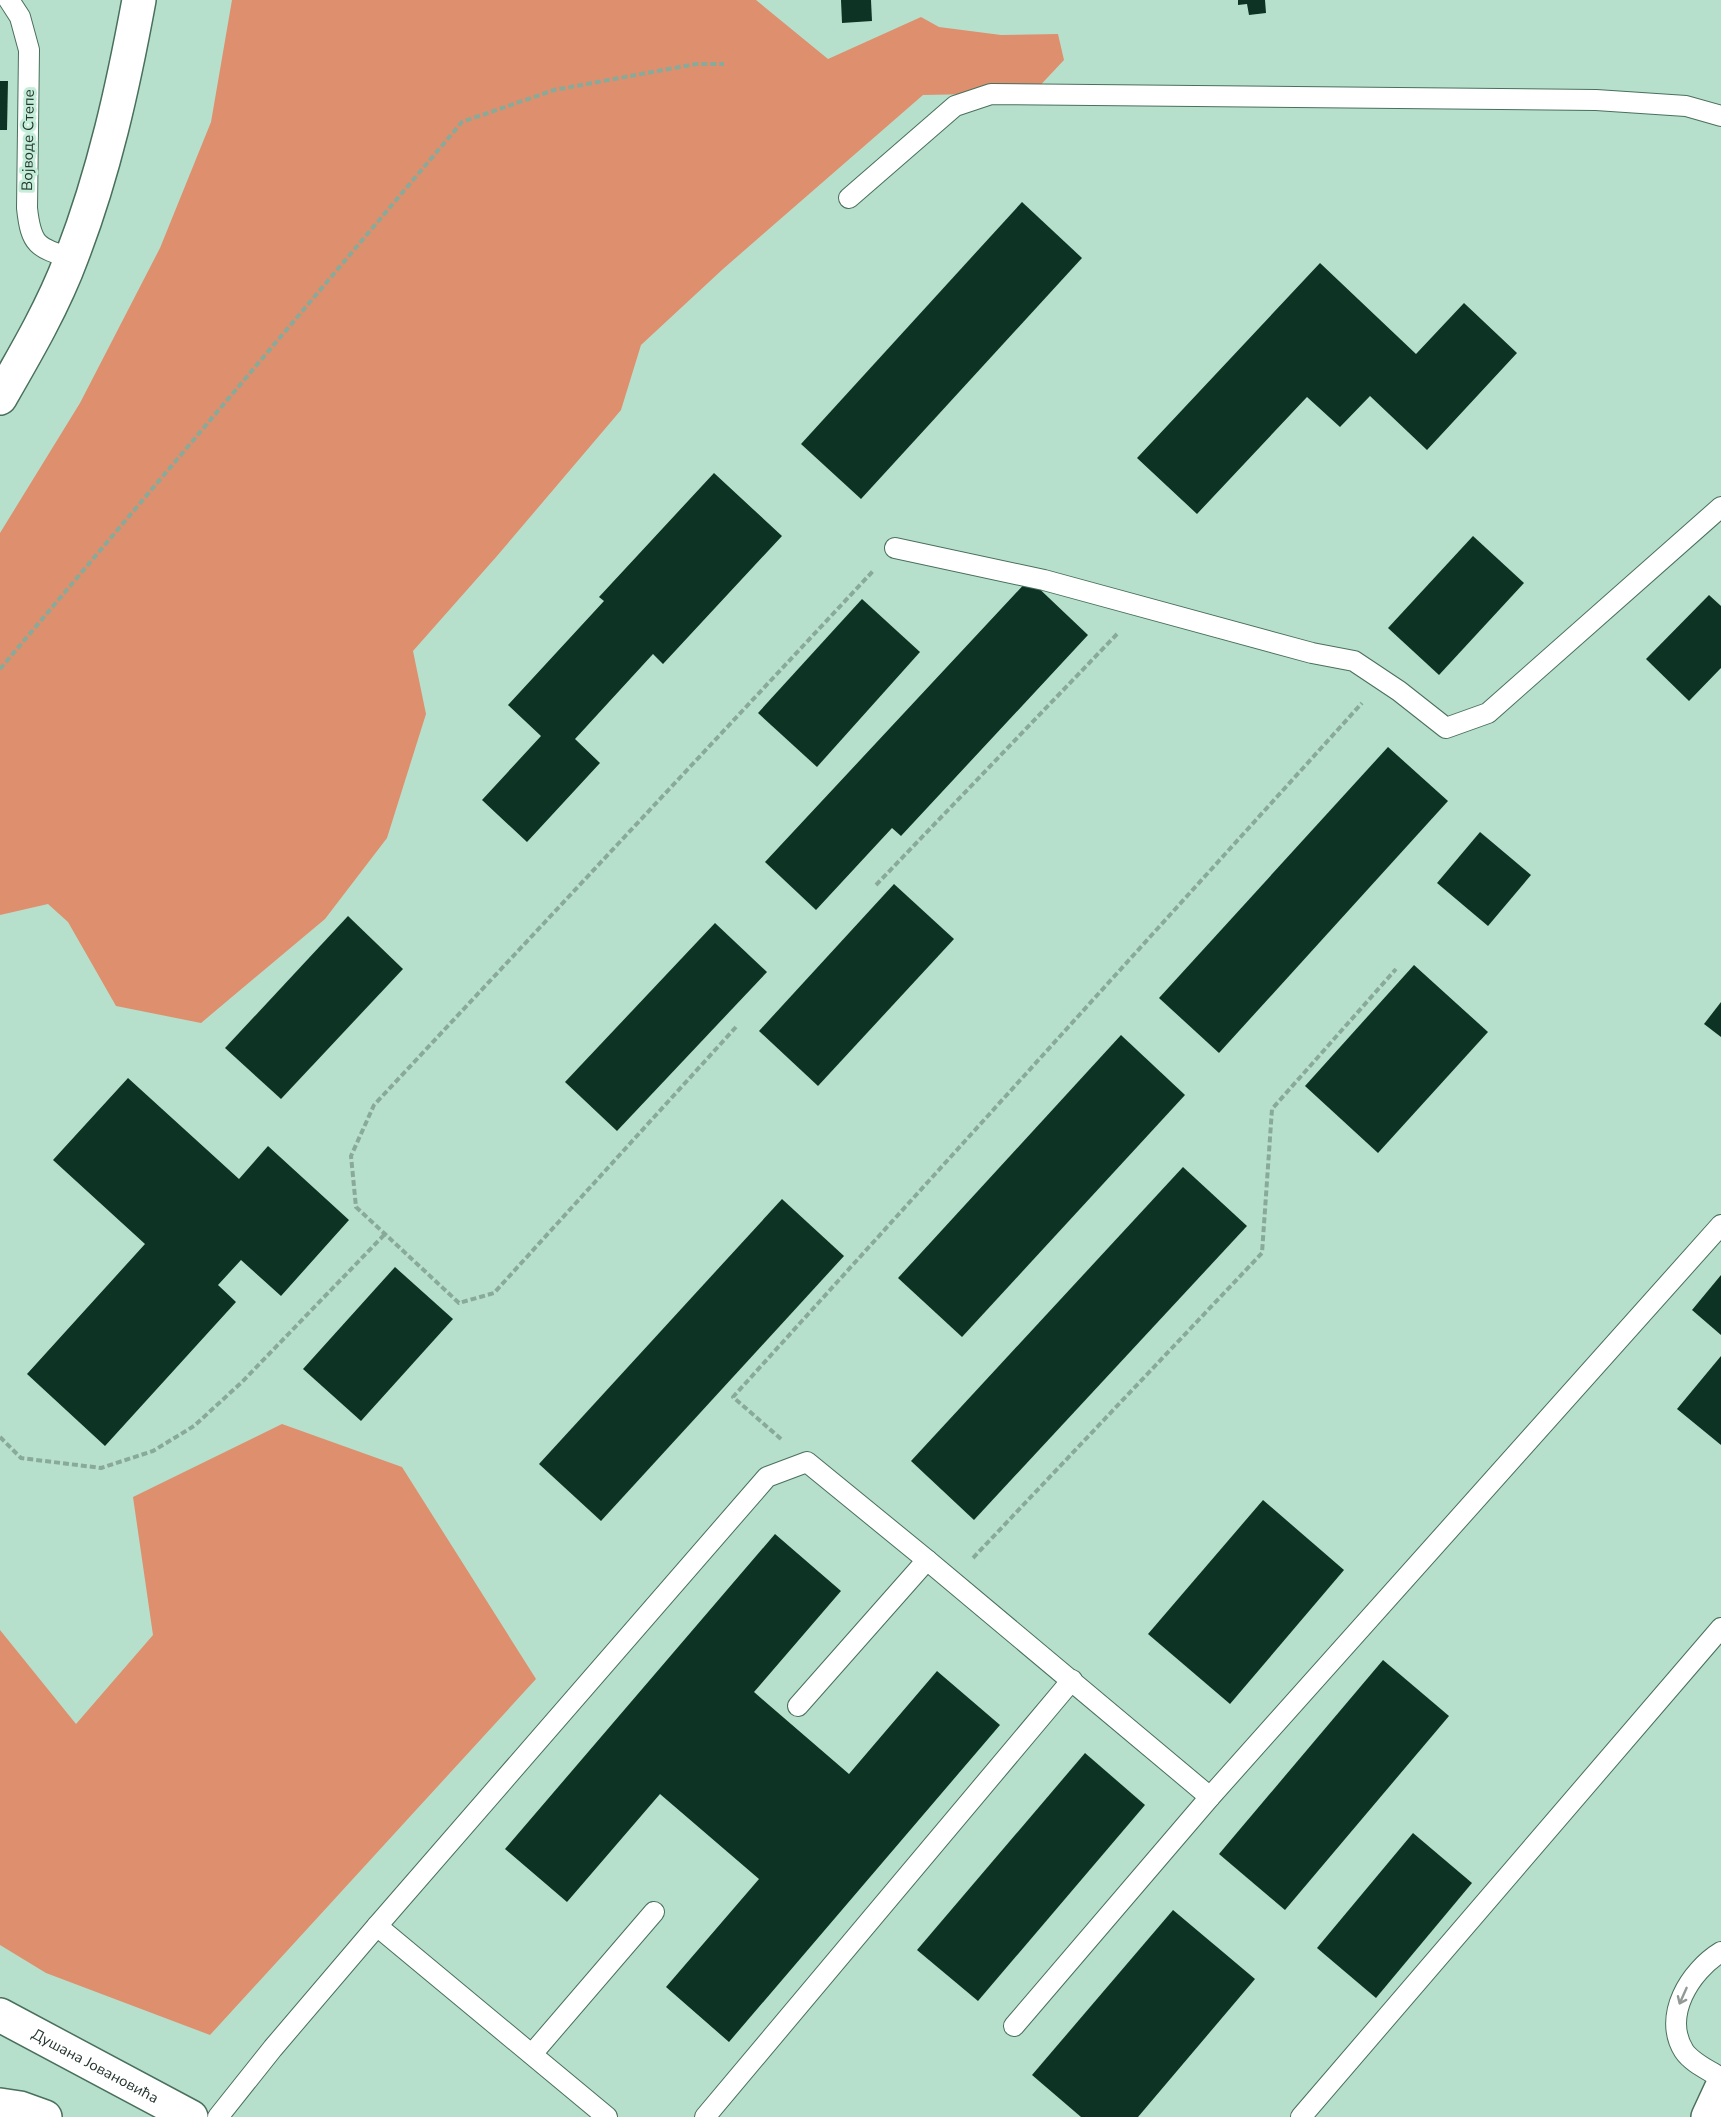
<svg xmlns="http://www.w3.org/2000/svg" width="1721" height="2117" viewBox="0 0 1721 2117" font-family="'Nunito Sans',sans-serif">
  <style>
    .forest { fill: #de8f6e }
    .building { fill: #0c3324 }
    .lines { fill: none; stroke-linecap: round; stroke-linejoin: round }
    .lane-casing { stroke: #496f5d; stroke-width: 22 }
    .street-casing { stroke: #496f5d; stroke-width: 36 }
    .path { stroke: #89aa99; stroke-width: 4; stroke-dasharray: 6 3; stroke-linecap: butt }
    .lane { stroke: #fff; stroke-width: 20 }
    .street { stroke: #fff; stroke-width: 33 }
    .oneway { stroke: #929a96 }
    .labels { text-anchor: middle; stroke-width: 6; stroke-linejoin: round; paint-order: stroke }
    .street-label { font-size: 15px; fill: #26362e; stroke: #c4eed9 }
  </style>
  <rect width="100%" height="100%" fill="#b7e0cc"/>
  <g class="forest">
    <polygon points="232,0 756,0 828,59 921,17 939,27 1001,35 1058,34 1064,60 1033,93 923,95 723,269 641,345 621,410 497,556 413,651 426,714 387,838 325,919 201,1023 116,1006 68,922 48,904 0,915 0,533 80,403 160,248 211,122"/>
    <polygon points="282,1424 402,1467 536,1679 210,2035 46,1973 0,1945 0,1630 76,1724 153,1635 133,1497"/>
  </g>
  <g class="building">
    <polygon points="841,0 871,0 872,21 842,23"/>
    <polygon points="1238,0 1265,0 1266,13 1249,15 1247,4 1238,5"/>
    <polygon points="0,81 8,81 7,130 0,130"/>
    <polygon points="1022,202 1082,258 861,499 801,444"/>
    <polygon points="1320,263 1416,354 1464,303 1517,353 1427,450 1370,396 1340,427 1307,397 1197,514 1137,458"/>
    <polygon points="714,473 782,536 663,664 653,654 575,739 600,763 527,842 482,800 541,736 508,705 604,601 599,597"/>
    <polygon points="1473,536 1524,583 1439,675 1388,628"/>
    <polygon points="1029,579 1088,635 901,836 892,828 816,910 765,862"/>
    <polygon points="1709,595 1721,606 1721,668 1689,701 1646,659"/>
    <polygon points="862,599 920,652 817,767 758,713"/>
    <polygon points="1388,747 1448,801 1219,1053 1159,998"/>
    <polygon points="1480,832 1531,875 1488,926 1437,883"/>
    <polygon points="894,884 954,939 818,1086 759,1031"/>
    <polygon points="348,916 403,969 281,1099 225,1048"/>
    <polygon points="715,923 767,972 617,1131 565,1082"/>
    <polygon points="1414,965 1488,1032 1378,1153 1305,1086"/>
    <polygon points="1721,1002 1721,1037 1704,1024"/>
    <polygon points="1121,1035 1185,1095 962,1337 898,1278"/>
    <polygon points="128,1078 239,1179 268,1146 349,1220 281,1296 241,1260 218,1285 236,1302 105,1446 27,1374 145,1244 53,1160"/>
    <polygon points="1183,1167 1247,1226 974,1520 911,1461"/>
    <polygon points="782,1199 844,1256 601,1521 539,1464"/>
    <polygon points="395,1267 453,1319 361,1421 303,1369"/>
    <polygon points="1721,1275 1721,1335 1692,1310"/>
    <polygon points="1721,1356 1721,1445 1677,1409"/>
    <polygon points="1263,1500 1344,1570 1230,1704 1148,1634"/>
    <polygon points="775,1534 841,1591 754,1692 849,1774 937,1671 1000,1725 729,2042 666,1987 759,1879 660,1794 567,1902 505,1849"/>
    <polygon points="1383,1660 1449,1716 1285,1910 1219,1854"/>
    <polygon points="1085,1753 1145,1805 978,2001 917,1950"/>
    <polygon points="1413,1833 1472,1883 1376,1998 1317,1948"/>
    <polygon points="1173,1910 1255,1979 1138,2117 1081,2117 1032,2075"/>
  </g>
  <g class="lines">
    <defs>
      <g id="lane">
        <path d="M9,0L20,17L29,50L27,208C31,245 37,248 72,258"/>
        <polyline points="849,198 955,106 991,94 1596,100 1686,106 1721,116"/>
        <polyline points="895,548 1044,580 1312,653 1354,661 1399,691 1446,728 1488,713 1721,507"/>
        <polyline points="798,1706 927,1560"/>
        <polyline points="377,1926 607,2117"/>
        <path d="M1721,1952C1690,1971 1662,2016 1684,2051C1692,2063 1709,2070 1721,2078"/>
        <polyline points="1014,2026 1210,1797 1721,1225"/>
        <polyline points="532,2054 654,1912"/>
        <polyline points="218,2117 273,2048 377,1926 767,1477 807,1462 927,1560 1210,1797"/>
        <polyline points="705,2117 1072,1680"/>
        <polyline points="1301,2117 1721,1628"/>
      </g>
      <g id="street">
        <path d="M0,398C26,353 54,305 72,256C104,173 123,87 139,0"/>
        <path id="s1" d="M0,2015L191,2117"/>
        <polyline points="0,2105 20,2108 45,2117"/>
        <polyline points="1708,2117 1721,2089"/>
      </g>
    </defs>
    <use href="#lane" class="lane-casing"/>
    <use href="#street" class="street-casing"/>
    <g class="path">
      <polyline points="0,669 462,122 554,90 696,64 724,64"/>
      <polyline points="876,885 1118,633"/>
      <polyline points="736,1027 494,1293 459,1303 356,1207 351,1156 374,1105 874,570"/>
      <polyline points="0,1437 21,1458 101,1468 153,1451 194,1426 242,1382 385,1234"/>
      <polyline points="781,1439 733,1397 1362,703"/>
      <polyline points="973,1558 1262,1253 1272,1109 1396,969"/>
    </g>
    <use href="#lane" class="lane"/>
    <use href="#street" class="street"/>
  </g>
  <defs><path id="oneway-shaft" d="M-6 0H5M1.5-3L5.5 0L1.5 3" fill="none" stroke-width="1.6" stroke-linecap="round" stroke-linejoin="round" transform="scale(1.5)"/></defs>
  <use class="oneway" href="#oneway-shaft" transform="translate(1683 1996) rotate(114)"/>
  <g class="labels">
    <g class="street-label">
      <text transform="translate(28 140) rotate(-89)" y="5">Војводе Степе</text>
      <text dy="5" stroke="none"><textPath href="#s1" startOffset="108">Душана Јовановића</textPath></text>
    </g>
  </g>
</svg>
